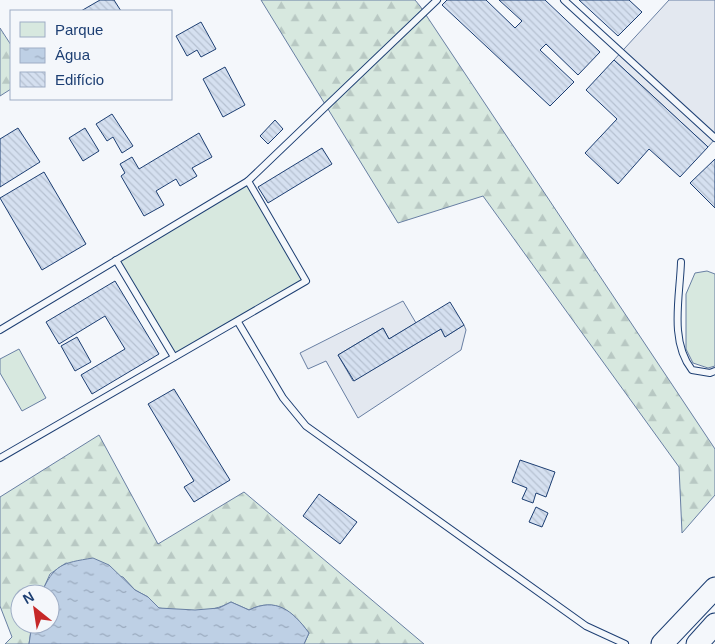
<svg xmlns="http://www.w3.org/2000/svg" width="715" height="644" viewBox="0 0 715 644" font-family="Arial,sans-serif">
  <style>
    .green { fill: #d7e8df; stroke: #687fa3 }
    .forest { fill: url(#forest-firs); stroke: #687fa3 }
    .parking { fill: #e3e8f0; stroke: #687fa3 }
    .water { fill: url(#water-ripples); stroke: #687fa3 }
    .building { fill: url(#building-back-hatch); stroke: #1d3f73 }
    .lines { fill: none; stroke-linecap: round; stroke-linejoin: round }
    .service-casing { stroke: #1d3f73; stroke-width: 8 }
    .trunk-casing { stroke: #1d3f73; stroke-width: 23 }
    .service { stroke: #f4f7fb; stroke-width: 6 }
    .trunk { stroke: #f4f7fb; stroke-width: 21 }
  </style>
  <defs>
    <pattern id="forest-firs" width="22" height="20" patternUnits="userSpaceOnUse" patternTransform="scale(1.25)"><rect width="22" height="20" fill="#d7e8df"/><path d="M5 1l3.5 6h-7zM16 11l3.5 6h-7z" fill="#b8c8c3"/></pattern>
    <pattern id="water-ripples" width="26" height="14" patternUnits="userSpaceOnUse" patternTransform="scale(1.25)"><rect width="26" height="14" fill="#bed0e5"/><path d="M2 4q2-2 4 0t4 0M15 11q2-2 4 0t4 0" fill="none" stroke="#9aaabe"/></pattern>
    <pattern id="building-back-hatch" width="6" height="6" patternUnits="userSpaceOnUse" patternTransform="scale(1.25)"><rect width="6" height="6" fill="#d5e0f0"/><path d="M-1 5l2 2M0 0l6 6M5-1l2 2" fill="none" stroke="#b6c1d1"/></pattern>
  </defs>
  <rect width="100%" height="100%" fill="#f4f7fb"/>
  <g class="green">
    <polygon points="248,181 306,281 174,357 116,260"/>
    <polygon points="707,271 715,274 715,366 708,368 693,363 686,349 686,294 695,273"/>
    <polygon points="19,349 46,398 22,411 0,373 0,359"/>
  </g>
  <g class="forest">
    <polygon points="261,0 415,0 420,6 715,449 715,495 682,533 679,467 483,196 398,223"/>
    <polygon points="0,28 11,45 11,89 0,96"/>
    <path d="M99,435L158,544L244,492L424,644H304L309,633C292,611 276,597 249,610L231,602C210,614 183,612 159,608L148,597L135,590L123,577L66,563L50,574L41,594H20V624H32L29,644H5L12,637L0,606V497Z"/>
  </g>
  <g class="parking">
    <polygon points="669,0 715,0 715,139 708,147 614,60"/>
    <polygon points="403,301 416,323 389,339 383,328 338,355 353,381 441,329 445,337 464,325 466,330 461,350 358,418 326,361 308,369 300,353"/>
  </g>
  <path class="water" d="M93,558L109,565L135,590L148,597L159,608L195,610L219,608L231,602L249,610C276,597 292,610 309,633L304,644H29L32,624H50V594H41C54,564 62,563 93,558Z"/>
  <g class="building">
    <polygon points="100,0 114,0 121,11 81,11"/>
    <polygon points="447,0 486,0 515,28 522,21 499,0 545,0 600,52 578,75 546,44 540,50 574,82 550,106 442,5"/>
    <polygon points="579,0 629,0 642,12 618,36"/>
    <polygon points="201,22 216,49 201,57 197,50 187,56 176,36"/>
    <polygon points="614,60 708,147 680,177 649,149 618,184 585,153 617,119 586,90"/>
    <polygon points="225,67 245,105 223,117 203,79"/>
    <polygon points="112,114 133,146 122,153 113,137 107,141 96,124"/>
    <polygon points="275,120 283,129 268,144 260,136"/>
    <polygon points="18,128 40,162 0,187 0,139"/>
    <polygon points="85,128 99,151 83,161 69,138"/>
    <polygon points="199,133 212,157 192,168 197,176 180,186 176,179 156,191 164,205 144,216 121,176 125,173 120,164 132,157 139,169"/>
    <polygon points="322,148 332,164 268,203 258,187"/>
    <polygon points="715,159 715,208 690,183"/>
    <polygon points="44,172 86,244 42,270 0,198"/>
    <polygon points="115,281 159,354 92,394 81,375 125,349 105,316 59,344 46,322"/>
    <polygon points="450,302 464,325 445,337 441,329 354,381 338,355 383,328 389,339"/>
    <polygon points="77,337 91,362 75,371 61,346"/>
    <polygon points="174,389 230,480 194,502 184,487 194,481 148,404"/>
    <polygon points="520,460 555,472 546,497 536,493 533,503 522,499 527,488 512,482"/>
    <polygon points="319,494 357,522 340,544 303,516"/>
    <polygon points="536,507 548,513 542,527 529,522"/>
  </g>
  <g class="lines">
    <defs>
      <g id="service">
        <polyline points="564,0 715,138"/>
        <polyline points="248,181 437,0"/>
        <polyline points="116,260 174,357"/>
        <path d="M681,262C680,296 669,341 692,370L710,373L715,371"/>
        <polyline points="238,322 283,398 306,426 586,626 625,644"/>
        <polyline points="0,330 248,181 306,281 0,458"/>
      </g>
      <g id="trunk">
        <polyline points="662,644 715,588"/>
        <polyline points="697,644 715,624"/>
      </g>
    </defs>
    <use href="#service" class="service-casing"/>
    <use href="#trunk" class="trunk-casing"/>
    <use href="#service" class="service"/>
    <use href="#trunk" class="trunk"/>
  </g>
  <rect x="10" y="10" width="162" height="90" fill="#f4f7fb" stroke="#9eadc5"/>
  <rect x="20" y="22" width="25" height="15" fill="#d7e8df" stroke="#9eadc5"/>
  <text x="55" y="35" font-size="15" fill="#1d3f73">Parque</text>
  <rect x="20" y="48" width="25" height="15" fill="url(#water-ripples)" stroke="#9eadc5"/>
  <text x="55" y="60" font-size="15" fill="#1d3f73">Água</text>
  <rect x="20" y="72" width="25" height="15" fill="url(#building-back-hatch)" stroke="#9eadc5"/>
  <text x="55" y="85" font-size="15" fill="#1d3f73">Edifício</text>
  <g transform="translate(35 609) rotate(330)"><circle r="24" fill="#f4f7fb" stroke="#9eadc5"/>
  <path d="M0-4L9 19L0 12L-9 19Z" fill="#c62828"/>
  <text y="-8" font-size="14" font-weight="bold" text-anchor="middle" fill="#1d3f73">N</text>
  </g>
</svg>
